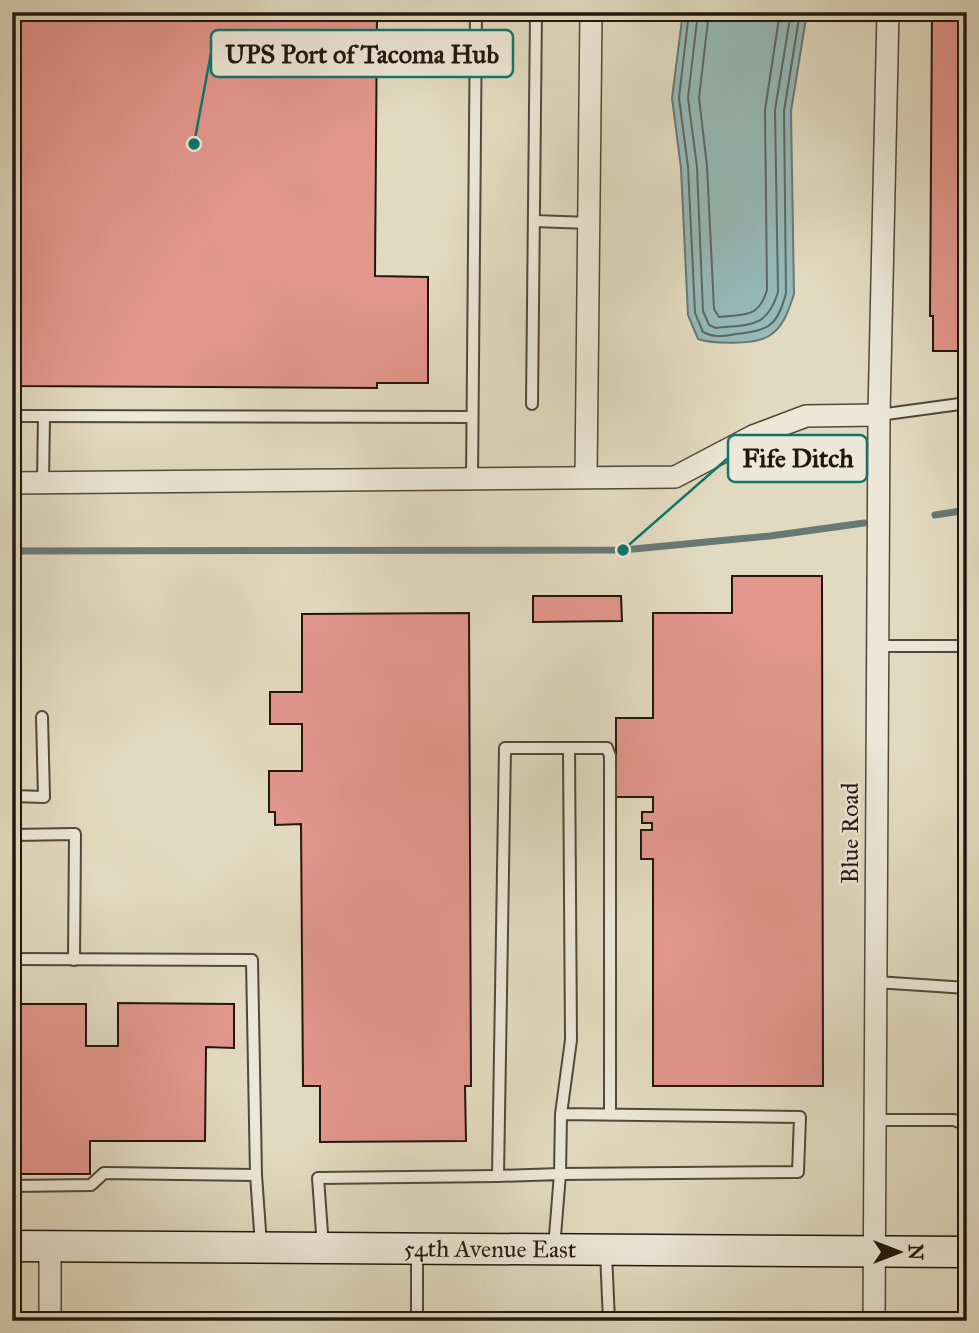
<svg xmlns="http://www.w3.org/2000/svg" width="979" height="1333" viewBox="0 0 979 1333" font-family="'IM FELL Great Primer',serif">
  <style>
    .water { fill: #96bab9; stroke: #687975; stroke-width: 2 }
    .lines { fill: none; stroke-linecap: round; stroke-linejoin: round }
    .shore { stroke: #5c6864; stroke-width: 2 }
    .stream { stroke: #687975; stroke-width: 7 }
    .building { fill: #e2968c; stroke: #22170e; stroke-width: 2 }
    .service-casing { stroke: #52483a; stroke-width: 14 }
    .minor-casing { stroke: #52483a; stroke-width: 24 }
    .secondary-casing { stroke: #22170e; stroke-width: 33 }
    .service { stroke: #ece7d6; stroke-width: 10 }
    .minor { stroke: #ece7d6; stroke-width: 21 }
    .secondary { stroke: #ece7d6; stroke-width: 30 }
    .labels { text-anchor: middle; stroke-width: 5; stroke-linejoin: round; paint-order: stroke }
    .street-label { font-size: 24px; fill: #22170e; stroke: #ece7d6 }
    .leader { fill: none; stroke: #0f766e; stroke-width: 2.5 }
    .callout-dot { fill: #0f766e; stroke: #ece7d6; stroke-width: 2.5 }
    .callout { fill: #ece7d6; stroke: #0f766e; stroke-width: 2.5 }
    .callout-label { font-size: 26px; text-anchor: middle; font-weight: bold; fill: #22170e }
  </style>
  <rect width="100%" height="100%" fill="#e2dac0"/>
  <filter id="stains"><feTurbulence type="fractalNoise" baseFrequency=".00286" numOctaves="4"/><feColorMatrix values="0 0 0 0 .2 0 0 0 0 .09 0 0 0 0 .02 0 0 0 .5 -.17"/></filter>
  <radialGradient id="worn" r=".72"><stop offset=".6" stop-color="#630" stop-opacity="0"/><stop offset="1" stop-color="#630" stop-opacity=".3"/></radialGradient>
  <path class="water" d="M683,12H807L791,111L794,294C789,309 784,327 769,336C755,345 713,344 698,339L688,315L681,168L672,98Z"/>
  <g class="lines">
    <g class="shore">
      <path d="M689,12L679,98L688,167L695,313L703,332C714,338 723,336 736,334C769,330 777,327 786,293L784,111L800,12"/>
      <path d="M698,12L688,98L697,167L703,311L709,325L716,328C749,324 767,329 778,292L775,110L791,12"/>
      <path d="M709,12L699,98L707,166L714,309L719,317C745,314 759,318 767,290L765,110L780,12"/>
    </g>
    <g class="stream">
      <polyline points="935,515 967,510"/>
      <polyline points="12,551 623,550 770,536 864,523"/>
    </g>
  </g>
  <g class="building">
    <polygon points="12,12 377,12 375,276 428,277 428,383 377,383 377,388 12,386"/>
    <polygon points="932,12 967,12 967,364 958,364 958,351 933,351 933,316 930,316"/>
    <polygon points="732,576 822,576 823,1086 653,1086 653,859 641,859 641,830 652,830 652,823 642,823 642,812 653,812 653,797 616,797 616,718 653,718 653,613 732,613"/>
    <polygon points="533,596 621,596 622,621 533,622"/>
    <polygon points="469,613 471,1086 465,1086 466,1141 320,1142 320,1086 303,1086 301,824 275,825 275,812 269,812 269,771 302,771 302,724 270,724 270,692 302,692 302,614"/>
    <polygon points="118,1003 234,1004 234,1048 206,1047 205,1141 90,1141 90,1174 12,1174 12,1004 86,1004 86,1046 118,1046"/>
  </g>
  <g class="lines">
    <defs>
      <g id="service">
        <polyline points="534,221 589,223"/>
        <polyline points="532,404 536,12"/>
        <polyline points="879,415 967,403"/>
        <polyline points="12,416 472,417"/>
        <polyline points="472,481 476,12"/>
        <polyline points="43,483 44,416"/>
        <polyline points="877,646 967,646"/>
        <polyline points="569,748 607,748 610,756 610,1114"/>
        <polyline points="12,796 44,797 42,717"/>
        <polyline points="12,835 75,834 74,960"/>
        <polyline points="12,959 252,960 256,1175"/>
        <polyline points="876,982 967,988"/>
        <polyline points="875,1120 954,1120 967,1125"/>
        <polyline points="12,1186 91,1185 104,1173 256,1175 261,1245"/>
        <polyline points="323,1247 318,1178 498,1176"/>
        <polyline points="554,1248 560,1174 798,1172 800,1117 561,1114 571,1040 569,748 505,748 498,1176 560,1174 561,1114"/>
        <polyline points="417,1252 417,1321"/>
        <polyline points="606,1253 609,1321"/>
      </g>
      <g id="minor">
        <polyline points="586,477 591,12"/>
        <polyline points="12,483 675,477 753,436 806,416 879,415"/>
        <polyline points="50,1321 50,1246"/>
        <polyline points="874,1321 879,415 888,12"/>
      </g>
      <g id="secondary">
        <path id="s1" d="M12,1246L967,1252"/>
      </g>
    </defs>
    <use href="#service" class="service-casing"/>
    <use href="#minor" class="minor-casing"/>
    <use href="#secondary" class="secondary-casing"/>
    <use href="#service" class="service"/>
    <use href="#minor" class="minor"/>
    <use href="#secondary" class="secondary"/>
  </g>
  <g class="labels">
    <g class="street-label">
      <text transform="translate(850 833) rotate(-90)" y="8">Blue Road</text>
      <text dy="8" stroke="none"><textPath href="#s1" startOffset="478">54th Avenue East</textPath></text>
    </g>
  </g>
  <path class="leader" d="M194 144L211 53M623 550L728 458"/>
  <g class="callout-dot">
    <circle cx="194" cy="144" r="7"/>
    <circle cx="623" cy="550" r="7"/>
  </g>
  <g class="callout">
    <rect x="211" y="30" width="302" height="47" rx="7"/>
    <rect x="728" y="435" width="139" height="47" rx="7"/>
  </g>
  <g class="callout-label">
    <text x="362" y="63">UPS Port of Tacoma Hub</text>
    <text x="798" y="467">Fife Ditch</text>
  </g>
  <rect width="979" height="1333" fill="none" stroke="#e2dac0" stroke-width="42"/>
  <rect x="14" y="14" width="951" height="1305" fill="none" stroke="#22170e" stroke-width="3.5"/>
  <rect x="21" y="21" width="937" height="1291" fill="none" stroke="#22170e" stroke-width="2"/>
  <g transform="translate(899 1252) rotate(90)" stroke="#ece7d6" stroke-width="5" paint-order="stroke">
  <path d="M0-5L12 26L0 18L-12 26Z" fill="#22170e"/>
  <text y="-10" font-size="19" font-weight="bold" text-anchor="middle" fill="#22170e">N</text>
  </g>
  <rect width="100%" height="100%" filter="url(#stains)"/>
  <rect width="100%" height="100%" fill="url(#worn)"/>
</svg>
